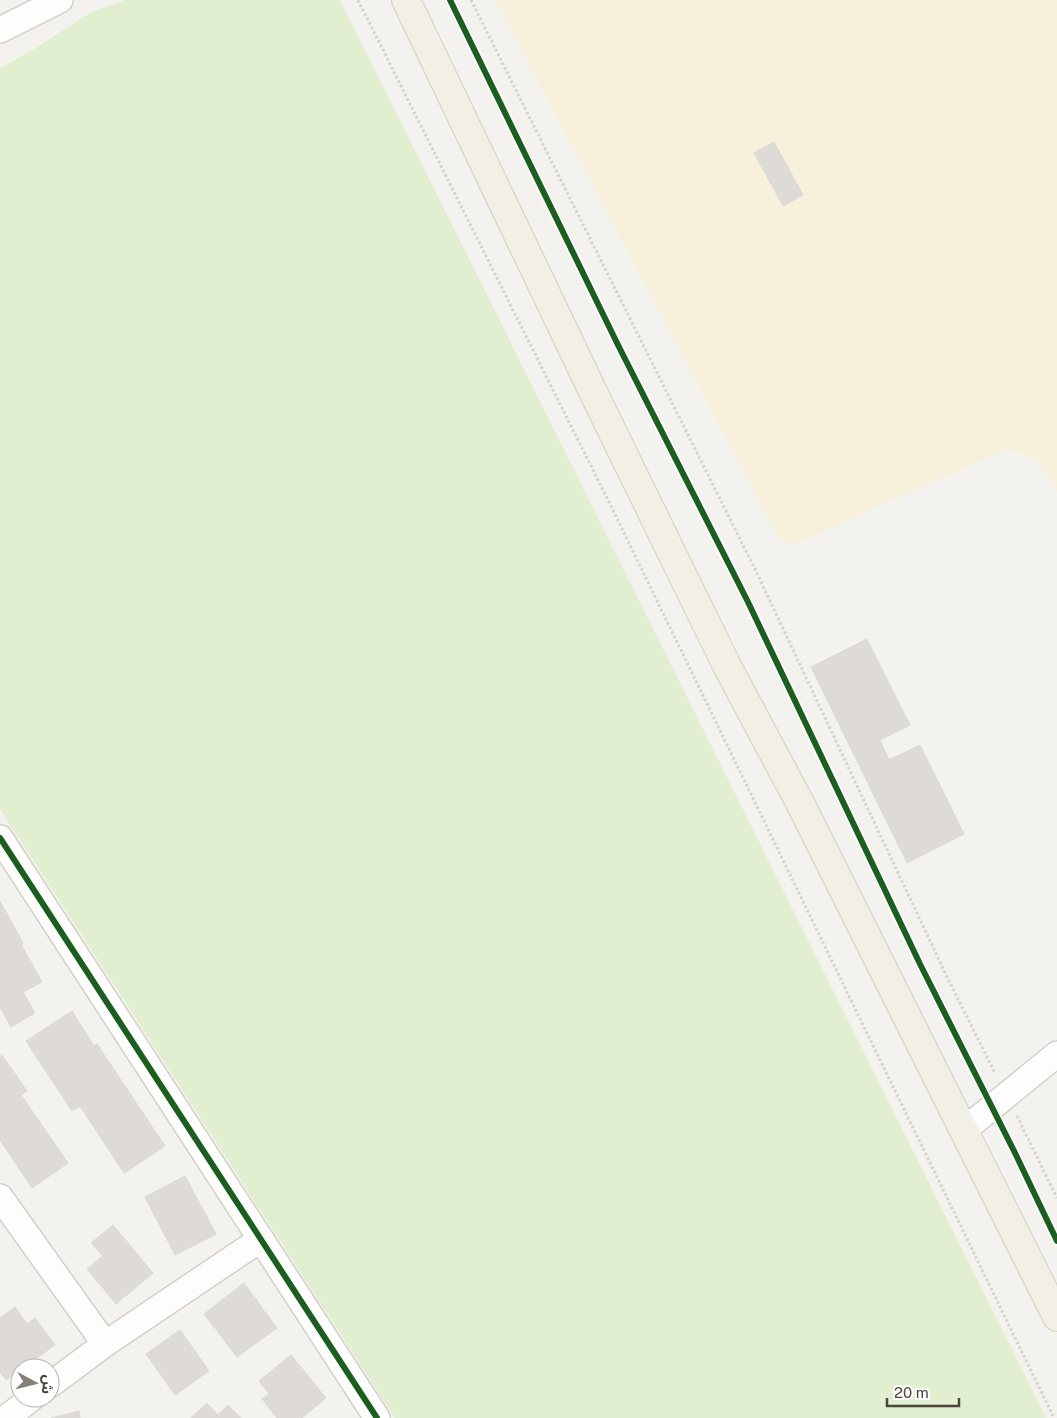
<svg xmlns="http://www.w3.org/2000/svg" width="1057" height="1418" viewBox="0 0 1057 1418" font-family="'Public Sans','Noto Sans Arabic',sans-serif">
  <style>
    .green { fill: #e1eecf }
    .sand { fill: #f7f0da }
    .building { fill: #dedbd6; stroke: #dcd9d4 }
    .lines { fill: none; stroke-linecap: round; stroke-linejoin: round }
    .minor-casing { stroke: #d2d0cb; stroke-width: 28 }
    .major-casing { stroke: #d6cebb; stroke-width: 30 }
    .path { stroke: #d3d2cc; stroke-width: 3; stroke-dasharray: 2.5 2.5; stroke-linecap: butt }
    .minor { stroke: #fdfdfc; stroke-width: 25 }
    .major { stroke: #f2efe6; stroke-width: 28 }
    .cycleway-casing { stroke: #fff; stroke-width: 9 }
    .cycleway { stroke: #1b5e20; stroke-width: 6 }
  </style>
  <rect width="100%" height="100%" fill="#f4f2ee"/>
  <polygon class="green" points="125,0 340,0 1046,1418 395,1418 0,809 0,68 26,54 92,12"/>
  <polygon class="sand" points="495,0 1057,0 1057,493 1055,487 1036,458 1006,449 793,545 779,539"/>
  <g class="building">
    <polygon points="774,142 803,195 783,206 754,153"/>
    <polygon points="867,639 910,725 880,740 889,760 920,745 964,834 907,863 811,667"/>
    <polygon points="0,901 23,943 21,944 42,982 23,992 35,1013 11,1027 0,1007"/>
    <polygon points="72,1011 94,1046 97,1044 165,1146 124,1173 80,1106 72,1111 26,1041"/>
    <polygon points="2,1055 27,1091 21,1095 68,1163 32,1188 0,1140 0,1056"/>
    <polygon points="185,1176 216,1234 175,1255 145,1197"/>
    <polygon points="113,1225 153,1273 116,1304 87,1269 103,1256 91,1243"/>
    <polygon points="244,1283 277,1328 237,1357 204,1314"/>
    <polygon points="15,1307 27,1324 35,1318 55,1345 23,1368 20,1368 20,1370 6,1380 0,1372 0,1318"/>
    <polygon points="180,1330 209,1371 175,1395 146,1354"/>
    <polygon points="291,1355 326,1398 302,1418 277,1418 262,1399 269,1394 259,1381"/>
    <polygon points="207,1403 218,1415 228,1405 241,1418 191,1418"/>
    <polygon points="79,1411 80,1418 51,1418"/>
  </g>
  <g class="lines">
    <defs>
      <g id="minor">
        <polyline points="0,30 60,0"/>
        <polyline points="0,838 377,1418"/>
        <polyline points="964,1130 1057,1054"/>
        <polyline points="0,1197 105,1344"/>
        <polyline points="50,1385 105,1344 261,1239"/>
        <polyline points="6,1418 32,1398"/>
      </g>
      <polyline id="major" points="406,0 596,398 728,668 799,801 1057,1317"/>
    </defs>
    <use href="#minor" class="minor-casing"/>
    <use href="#major" class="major-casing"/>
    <g class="path">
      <polyline points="358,0 609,502 1054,1418"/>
      <polyline points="471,0 754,567 948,979 995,1073"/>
      <polyline points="1017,1116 1057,1198"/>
    </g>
    <use href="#minor" class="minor"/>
    <use href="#major" class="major"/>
    <defs>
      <g id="cycleway">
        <polyline points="450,0 618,345 748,602 920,964 1016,1155 1057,1241"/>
        <polyline points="0,838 377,1418"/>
      </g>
    </defs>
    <use href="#cycleway" class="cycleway-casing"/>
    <use href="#cycleway" class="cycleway"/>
  </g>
  <g transform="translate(35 1383) rotate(97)"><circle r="24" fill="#ffffff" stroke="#b7b4b0"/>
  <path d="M0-4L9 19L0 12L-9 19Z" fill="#868178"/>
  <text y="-8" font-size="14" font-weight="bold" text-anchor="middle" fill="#4b4439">ش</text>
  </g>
  <path d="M887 1398v8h72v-8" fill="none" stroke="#4b4439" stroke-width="2.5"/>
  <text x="894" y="1398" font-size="15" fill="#4b4439" stroke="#ffffff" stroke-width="4" paint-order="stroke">20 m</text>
</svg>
